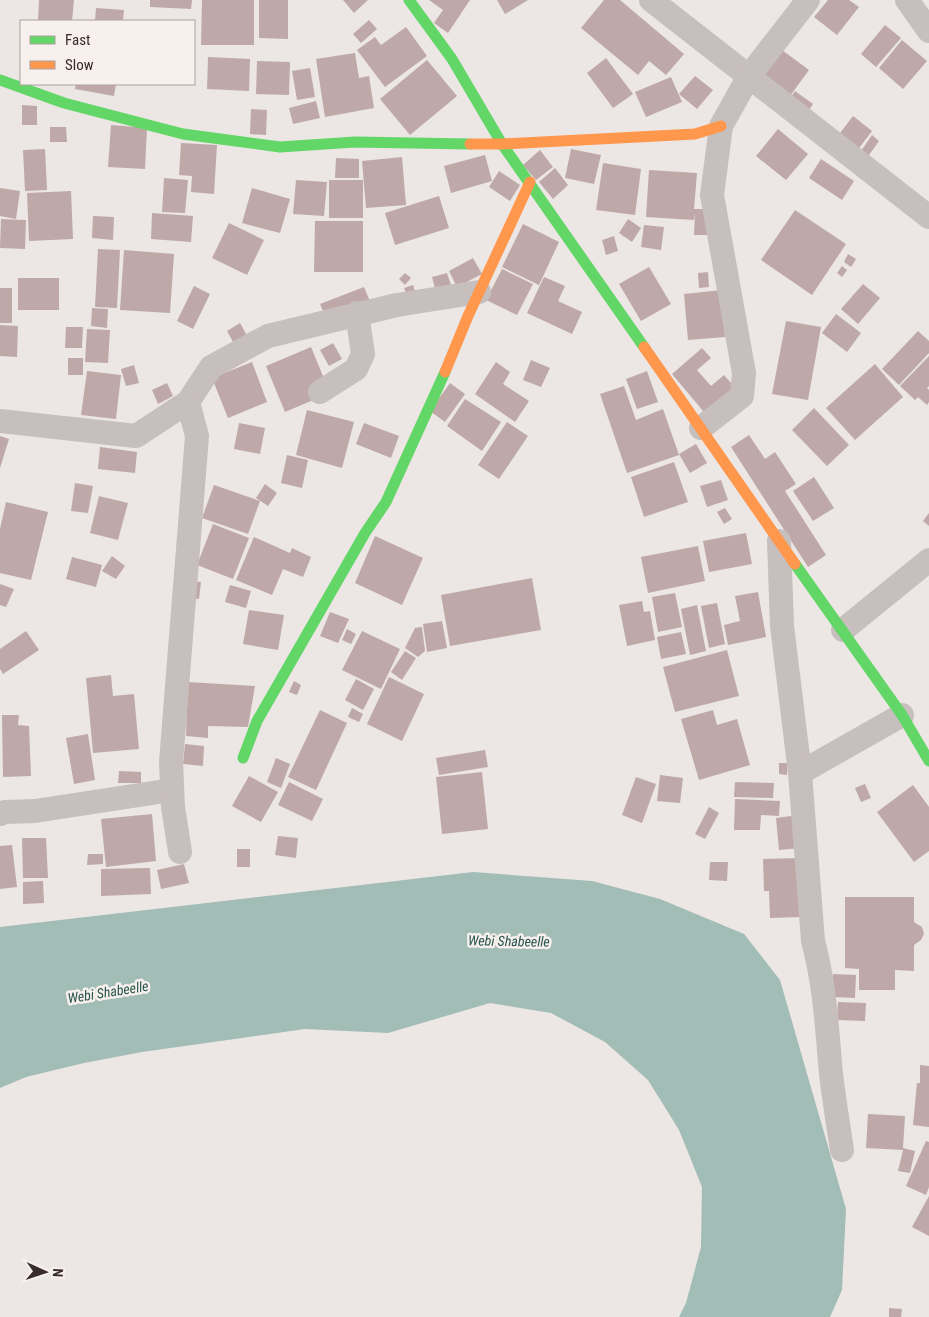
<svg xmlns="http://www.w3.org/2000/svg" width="929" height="1317" viewBox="0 0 929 1317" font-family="'Roboto Condensed',sans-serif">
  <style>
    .water { fill: #a2bcb6 }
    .building { fill: #bea9a8 }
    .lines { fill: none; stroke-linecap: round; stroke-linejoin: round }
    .street { stroke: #c7bfbd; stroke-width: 24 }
    .fast { stroke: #63d668; stroke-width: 11 }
    .slow { stroke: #ff974d; stroke-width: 11 }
    .labels { text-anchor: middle; stroke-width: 5; stroke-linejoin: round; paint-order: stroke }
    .water-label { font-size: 14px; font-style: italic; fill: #25544c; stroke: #f8f0ed }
  </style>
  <rect width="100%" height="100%" fill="#ece6e4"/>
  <polygon class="water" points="473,872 592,881 660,899 744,934 780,980 846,1209 842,1290 830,1317 679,1317 686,1303 701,1247 702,1187 679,1130 648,1080 605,1042 551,1013 490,1003 388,1033 305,1029 142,1052 84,1063 26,1077 0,1088 0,927"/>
  <g class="building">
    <polygon points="39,0 74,0 72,21 38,20"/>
    <polygon points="150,0 192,0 191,9 150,7"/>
    <polygon points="202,0 254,0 254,45 201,45"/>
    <polygon points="259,0 288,0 288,39 259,38"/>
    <polygon points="343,0 368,0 354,13"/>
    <polygon points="429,0 470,0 448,33 434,23 443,10"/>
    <polygon points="497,0 528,0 505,14"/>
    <polygon points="604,0 620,0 684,54 666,75 649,61 638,75 581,28"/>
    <polygon points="828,0 849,0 859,7 837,35 814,17"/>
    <polygon points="96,8 124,10 123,21 95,21"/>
    <polygon points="369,20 377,29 361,43 353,34"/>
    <polygon points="885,25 901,38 876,67 861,54"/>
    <polygon points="406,27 427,56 385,87 357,50 375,37 381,45"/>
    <polygon points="902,40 927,61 903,89 879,68"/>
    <polygon points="782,50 809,70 787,100 760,80"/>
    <polygon points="355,53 359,78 369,76 374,108 325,117 316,59"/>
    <polygon points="208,57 250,59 249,91 207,89"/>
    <polygon points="606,58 633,94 613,108 587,73"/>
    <polygon points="427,60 457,96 410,135 380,99"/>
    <polygon points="257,61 290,62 289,95 256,94"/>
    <polygon points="310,68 315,97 297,100 292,71"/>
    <polygon points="695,76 713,90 697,109 679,94"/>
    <polygon points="671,77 682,102 646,117 635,92"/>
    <polygon points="76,84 116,84 114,96 75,89"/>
    <polygon points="795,91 813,104 805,116 787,103"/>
    <polygon points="316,101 320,118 293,124 289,108"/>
    <polygon points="22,105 37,106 37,125 22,125"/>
    <polygon points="251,109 267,110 266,135 250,134"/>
    <polygon points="853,116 872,131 856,152 837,137"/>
    <polygon points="111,125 147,128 145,169 108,167"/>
    <polygon points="50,127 66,127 67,142 50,142"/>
    <polygon points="778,129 808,154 786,180 756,156"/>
    <polygon points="872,135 879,141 864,162 857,157"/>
    <polygon points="181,143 217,145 214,194 191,192 192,176 179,175"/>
    <polygon points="45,149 47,190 25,191 23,150"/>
    <polygon points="571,149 601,155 594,184 565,178"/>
    <polygon points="540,150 553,167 536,180 523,165"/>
    <polygon points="485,155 492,181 451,193 444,166"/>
    <polygon points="402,157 406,205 366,208 362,161"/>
    <polygon points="336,158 359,159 359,178 335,178"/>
    <polygon points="821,159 854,181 842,200 809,178"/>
    <polygon points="603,163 641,169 635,215 596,210"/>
    <polygon points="555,168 568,185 553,199 539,182"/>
    <polygon points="649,170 697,173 694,209 712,209 711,235 694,235 695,213 694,220 646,217"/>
    <polygon points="499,171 520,185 510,201 489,187"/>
    <polygon points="164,178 188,180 185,213 162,212"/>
    <polygon points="296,180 327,182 324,216 293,214"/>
    <rect x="329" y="180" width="34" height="38"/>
    <polygon points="0,188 20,191 16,219 0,216"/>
    <polygon points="252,188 290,199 280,233 242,223"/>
    <polygon points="71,191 73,239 29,241 27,193"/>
    <polygon points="439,196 449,228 395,245 385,213"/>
    <polygon points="795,210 846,244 812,295 761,260"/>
    <polygon points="152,213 193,216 191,242 151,239"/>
    <polygon points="93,216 114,217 113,240 92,238"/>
    <polygon points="1,219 26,220 25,249 0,248"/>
    <polygon points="628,219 641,228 632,242 619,233"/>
    <polygon points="315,221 363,221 363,272 314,272"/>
    <polygon points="229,223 264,240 247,275 212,258"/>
    <polygon points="523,224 559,242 539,285 502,267"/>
    <polygon points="644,225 664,227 661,250 641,247"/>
    <polygon points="614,236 618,251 606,255 602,240"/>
    <polygon points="98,249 120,250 117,308 95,307"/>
    <polygon points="124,250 174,254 170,313 120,310"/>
    <polygon points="848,254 856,259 851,267 844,262"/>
    <polygon points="473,258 482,274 457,287 449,271"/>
    <polygon points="842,266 847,270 842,277 837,273"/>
    <polygon points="649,267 671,304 641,321 619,284"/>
    <polygon points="502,269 533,284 517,315 486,300"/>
    <polygon points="708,272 709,287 699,288 698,273"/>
    <polygon points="405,273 411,278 405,285 399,279"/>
    <polygon points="447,273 452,288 436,292 432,277"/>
    <polygon points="544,277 565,286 558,301 582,312 572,334 527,313"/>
    <rect x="18" y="278" width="41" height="32"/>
    <polygon points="863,284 880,298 858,324 841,309"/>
    <polygon points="413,285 416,295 408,297 404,288"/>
    <polygon points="194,286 210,294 193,329 177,321"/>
    <polygon points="364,287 372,306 328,323 320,304"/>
    <rect x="0" y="288" width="12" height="35"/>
    <polygon points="722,290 725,337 688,340 684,294"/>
    <polygon points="92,308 108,309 107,328 91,326"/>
    <polygon points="836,314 861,333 847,352 822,333"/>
    <polygon points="786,321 821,327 808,400 772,394"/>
    <polygon points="240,323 250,341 237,349 227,331"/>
    <polygon points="0,325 18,326 17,357 0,356"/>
    <polygon points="66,327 83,327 82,348 65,348"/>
    <polygon points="87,329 110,330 108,363 85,362"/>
    <polygon points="918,331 929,341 929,353 899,385 882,369"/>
    <polygon points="333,343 342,359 329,366 320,350"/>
    <polygon points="311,347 330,393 285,412 266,366"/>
    <polygon points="702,348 711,358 697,370 711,386 724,375 739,392 709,418 672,374"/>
    <polygon points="929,356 929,386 927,388 929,390 929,402 927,405 918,397 915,400 900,386"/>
    <rect x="68" y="358" width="15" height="17"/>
    <polygon points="531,360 550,368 541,387 523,380"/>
    <polygon points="252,362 267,402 228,418 212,378"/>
    <polygon points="496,362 510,372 503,384 529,401 515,422 475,394"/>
    <polygon points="875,364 903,397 855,440 826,408"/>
    <polygon points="134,365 139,383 126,386 121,369"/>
    <polygon points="87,371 121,375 116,419 81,415"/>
    <polygon points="647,371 658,402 637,409 626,379"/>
    <polygon points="167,383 173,396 158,404 152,390"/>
    <polygon points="450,383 465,394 445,422 430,411"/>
    <polygon points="624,386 636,420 663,409 679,455 627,473 600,394"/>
    <polygon points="465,399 501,422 482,451 447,426"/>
    <polygon points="814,408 849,445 827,466 792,430"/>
    <polygon points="307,410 354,422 342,468 296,455"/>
    <polygon points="507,422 528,436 499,479 478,465"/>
    <polygon points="239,423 265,428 260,454 234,449"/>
    <polygon points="364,423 399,436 391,458 356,444"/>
    <polygon points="749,435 765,459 775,452 796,484 785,491 826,555 808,567 731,447"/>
    <polygon points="0,436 9,439 0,468"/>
    <polygon points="696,444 707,463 690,473 679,454"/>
    <polygon points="100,447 137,452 135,473 98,469"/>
    <polygon points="287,455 308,460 302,488 281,483"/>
    <polygon points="674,462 688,502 644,517 631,477"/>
    <polygon points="814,477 834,508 813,521 793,491"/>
    <polygon points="721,480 728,500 707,507 700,486"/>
    <polygon points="75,483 93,486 88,513 71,511"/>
    <polygon points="265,484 277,493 268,506 256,498"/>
    <polygon points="214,485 260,501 248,534 202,518"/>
    <polygon points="99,496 128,503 118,540 90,533"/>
    <polygon points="6,502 48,512 31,580 0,573 0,529"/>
    <polygon points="725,508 732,519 724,524 717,512"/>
    <polygon points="929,513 929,526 923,521"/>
    <polygon points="213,524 249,538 233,579 197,565"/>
    <polygon points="746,533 752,564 709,572 703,541"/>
    <polygon points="375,536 423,558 402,605 355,583"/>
    <polygon points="254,537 290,553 292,548 311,557 303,577 283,569 272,595 236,580"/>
    <polygon points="698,546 705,581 648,593 641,557"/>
    <polygon points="112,556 125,566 116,579 102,571"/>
    <polygon points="72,557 102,565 96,587 66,579"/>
    <polygon points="532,578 541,630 450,646 441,595"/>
    <polygon points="187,580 201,582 199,599 185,597"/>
    <polygon points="0,584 14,589 6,607 0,605"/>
    <polygon points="230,585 251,591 246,608 225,602"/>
    <polygon points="758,592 766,637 728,645 724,625 740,621 735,596"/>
    <polygon points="675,593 682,627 658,632 652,597"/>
    <polygon points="642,601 644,612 650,611 655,640 627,646 619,605"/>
    <polygon points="717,603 725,644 709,648 701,606"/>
    <polygon points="697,605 706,651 690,655 681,609"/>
    <polygon points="249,610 284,615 278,650 243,644"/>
    <polygon points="330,612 349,619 338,643 320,636"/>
    <polygon points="442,621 447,648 427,652 423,624"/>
    <polygon points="422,627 425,651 418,657 405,648 415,628"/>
    <polygon points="347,629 356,634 351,644 342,640"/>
    <polygon points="26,631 39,650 3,674 0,669 0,649"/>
    <polygon points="362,631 400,649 381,689 342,670"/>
    <polygon points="681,632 686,654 661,659 657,637"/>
    <polygon points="727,650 739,696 675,712 663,667"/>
    <polygon points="405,651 416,658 402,680 391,672"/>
    <polygon points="111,675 113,696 134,694 139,749 93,753 86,678"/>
    <polygon points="389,677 424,694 402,741 367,724"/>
    <polygon points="356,679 374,689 363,710 345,700"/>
    <polygon points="294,681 301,685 297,695 289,692"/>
    <polygon points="188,682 255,686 248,727 208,726 208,738 186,736"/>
    <polygon points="352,708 363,714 359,722 348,717"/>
    <polygon points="320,710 347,723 316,790 288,777"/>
    <polygon points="713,710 717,725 737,719 750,765 699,780 681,719"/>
    <polygon points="2,715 19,715 18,725 29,726 31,776 3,777"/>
    <polygon points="88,734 95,780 74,784 66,738"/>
    <polygon points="185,744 204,746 203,766 183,764"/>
    <polygon points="485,750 488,767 439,775 436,758"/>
    <polygon points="276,758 290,764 281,788 267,782"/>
    <polygon points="779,763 787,763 787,775 779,774"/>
    <polygon points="119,771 141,772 141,783 118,783"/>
    <polygon points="482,772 488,829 442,834 436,777"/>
    <polygon points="660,775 683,778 680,803 657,801"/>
    <polygon points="249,776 278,792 261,822 232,806"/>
    <polygon points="636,777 656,784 642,823 622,815"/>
    <polygon points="289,782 323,799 312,821 278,805"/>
    <polygon points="735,782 774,783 773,798 734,797"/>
    <polygon points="865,784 871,798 861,802 855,788"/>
    <polygon points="913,785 929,807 929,851 914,862 877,812"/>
    <polygon points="735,799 780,801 779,816 761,815 760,830 734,830"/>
    <polygon points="709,807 719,813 705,839 695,834"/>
    <polygon points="152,814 156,861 106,867 101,819"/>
    <polygon points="798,815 801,848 779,850 776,818"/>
    <polygon points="278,836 298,838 296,858 275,855"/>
    <polygon points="22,838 46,838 48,878 23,878"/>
    <polygon points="12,845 17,887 0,889 0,846"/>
    <rect x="237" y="849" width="13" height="18"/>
    <polygon points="88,854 103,854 103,864 87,865"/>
    <polygon points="799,858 800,917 770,918 769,891 764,891 763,859"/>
    <polygon points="710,862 728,862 727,881 709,880"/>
    <polygon points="184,864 189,883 161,889 157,870"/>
    <polygon points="150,868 151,894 101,896 101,869"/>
    <polygon points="43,881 44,903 23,904 23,882"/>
    <polygon points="845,897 914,897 914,922 922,927 924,934 921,940 914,945 914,971 895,970 895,990 859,990 859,969 845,968"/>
    <polygon points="833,974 856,975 855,998 833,997"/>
    <polygon points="838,1002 866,1003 865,1021 837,1020"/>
    <polygon points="920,1065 929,1066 929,1127 913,1125 917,1083 920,1083"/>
    <polygon points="868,1114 905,1116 903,1148 915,1151 910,1173 898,1171 903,1150 866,1148"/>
    <polygon points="926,1141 929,1142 929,1187 926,1195 906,1186"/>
    <polygon points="929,1196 929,1236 912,1227"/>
    <polygon points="889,1308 902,1309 901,1317 889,1317"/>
  </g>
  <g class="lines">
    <g class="street">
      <polyline points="651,0 929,217"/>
      <polyline points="907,0 929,31"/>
      <polyline points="320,392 356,369 363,354 357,313"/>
      <polyline points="0,421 136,436 188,402 211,367 268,336 397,305 479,292"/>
      <polyline points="701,428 742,396 744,373 712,195 721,126 749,76 808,0"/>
      <path d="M779,541L782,626L800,773L813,941C825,985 827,1029 831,1074C834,1099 838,1124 842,1150"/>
      <polyline points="843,630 929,560"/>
      <polyline points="800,773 902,715"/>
      <polyline points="0,814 5,812 35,811 172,790"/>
      <polyline points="180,852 173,807 171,762 197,436 188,402"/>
    </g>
    <g class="fast">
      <polyline points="409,0 452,59 502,144 644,347"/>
      <polyline points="0,80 64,103 183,134 280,147 355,142 470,144"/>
      <polyline points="795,564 902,715 929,761"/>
      <polyline points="243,758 257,721 365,533 386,502 445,372"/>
    </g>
    <g class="slow">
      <polyline points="470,144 502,144 695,134 721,126"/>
      <polyline points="644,347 795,564"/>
      <polyline points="445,372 468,316 530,182"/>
    </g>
  </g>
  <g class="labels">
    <g class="water-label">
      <text transform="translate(509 941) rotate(1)" y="5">Webi Shabeelle</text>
      <text transform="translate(108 992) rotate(-9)" y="5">Webi Shabeelle</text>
    </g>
  </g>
  <rect x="20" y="20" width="175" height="65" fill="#f8f0ed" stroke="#aba29f"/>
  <rect x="30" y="36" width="25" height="8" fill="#63d668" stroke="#aba29f"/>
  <text x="65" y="45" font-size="15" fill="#372c2b">Fast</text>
  <rect x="30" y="61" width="25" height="8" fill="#ff974d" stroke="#aba29f"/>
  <text x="65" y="70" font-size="15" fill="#372c2b">Slow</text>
  <g transform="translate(45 1272) rotate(93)" stroke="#f8f0ed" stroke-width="4" paint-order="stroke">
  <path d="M0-4L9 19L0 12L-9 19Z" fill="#372c2b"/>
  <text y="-8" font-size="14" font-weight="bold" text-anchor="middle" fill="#372c2b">N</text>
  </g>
</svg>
